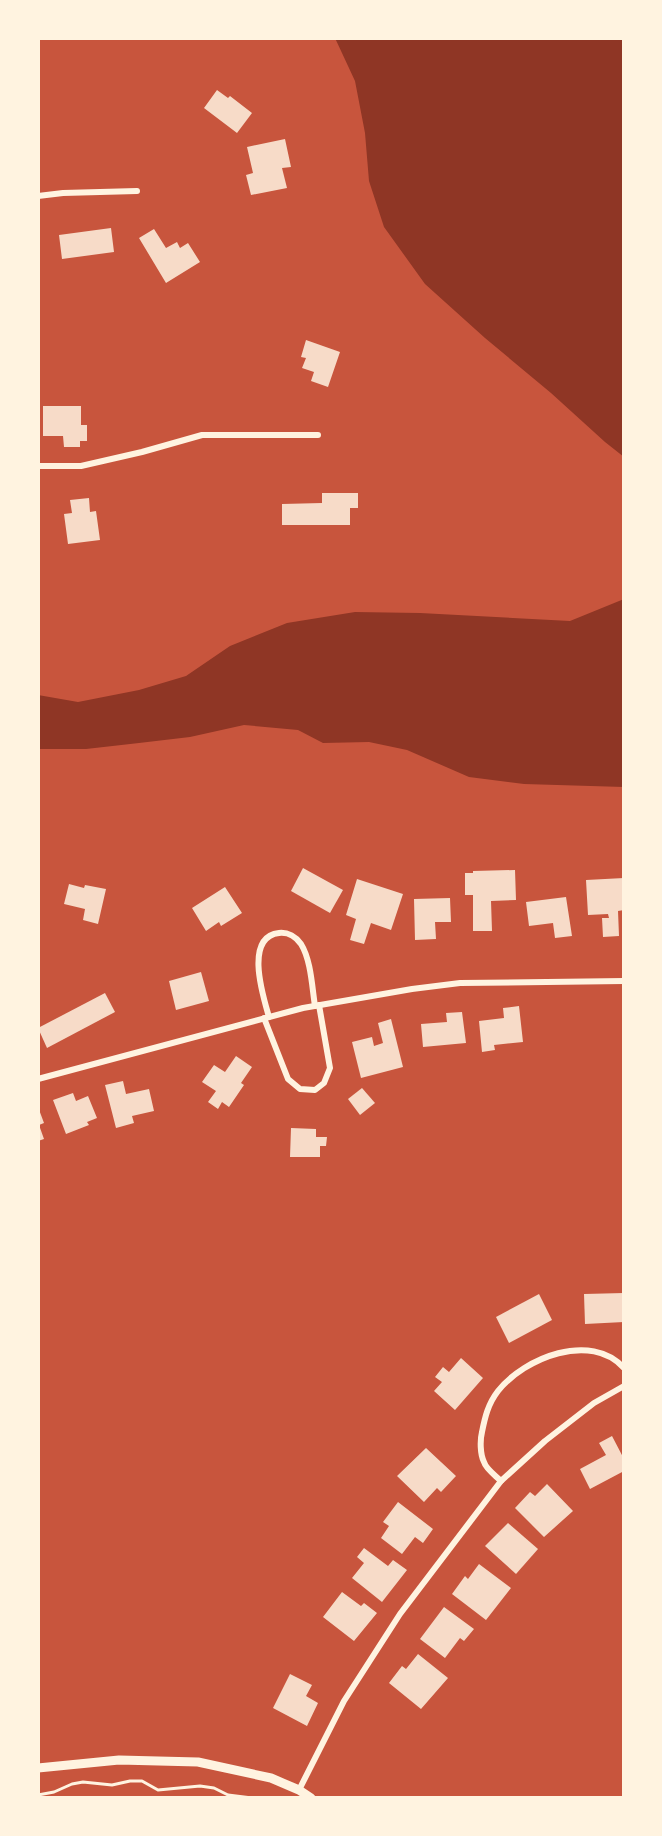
<svg xmlns="http://www.w3.org/2000/svg" width="662" height="1836" viewBox="0 0 662 1836" font-family="Jost,sans-serif">
  <style>
    .water { fill: #8f3625 }
    .building { fill: #f7dbc8 }
    .lines { fill: none; stroke-linecap: round; stroke-linejoin: round }
    .path { stroke: #fff3e0; stroke-width: 3 }
    .minor { stroke: #fff3e0; stroke-width: 6 }
    .secondary { stroke: #fff3e0; stroke-width: 9 }
  </style>
  <rect width="100%" height="100%" fill="#c8553d"/>
  <g class="water">
    <polygon points="335,38 624,38 624,457 605,442 551,393 485,338 425,284 384,227 369,181 365,133 355,81"/>
    <polygon points="624,599 624,787 524,784 469,777 407,750 369,742 323,743 298,730 244,725 190,737 139,743 86,749 38,749 38,695 78,702 139,690 186,676 230,646 287,623 355,612 420,613 570,621"/>
  </g>
  <g class="building">
    <polygon points="217,90 228,98 230,96 252,113 237,133 204,108"/>
    <polygon points="285,139 291,167 282,168 287,188 251,195 246,175 253,173 247,147"/>
    <polygon points="111,228 114,252 62,259 59,235"/>
    <polygon points="154,229 166,248 177,242 180,248 188,243 200,262 166,283 139,238"/>
    <polygon points="306,340 340,352 328,387 311,381 314,372 302,368 306,358 301,357"/>
    <polygon points="43,406 81,406 81,425 87,425 87,441 80,441 80,447 64,447 63,436 43,436"/>
    <polygon points="322,493 358,493 358,508 350,508 350,525 282,525 282,504 322,503"/>
    <polygon points="89,498 90,512 96,511 100,540 68,544 64,514 72,513 70,500"/>
    <polygon points="303,868 343,890 330,913 291,891"/>
    <polygon points="515,870 516,900 491,901 492,931 473,931 473,895 465,895 465,873 473,873 473,871"/>
    <polygon points="624,878 624,910 618,911 619,936 603,937 602,918 609,918 608,914 588,915 586,880"/>
    <polygon points="357,879 403,894 391,930 371,923 364,944 350,940 356,919 346,915"/>
    <polygon points="69,884 84,888 85,885 106,889 98,924 83,920 85,909 64,904"/>
    <polygon points="225,887 242,913 221,926 219,922 206,931 192,908"/>
    <polygon points="566,897 572,936 555,938 553,923 529,926 526,902"/>
    <polygon points="450,898 451,922 435,922 436,939 415,940 414,899"/>
    <polygon points="201,972 209,1001 176,1010 169,981"/>
    <polygon points="105,993 115,1012 47,1048 38,1028"/>
    <polygon points="519,1006 523,1042 494,1045 495,1050 482,1052 479,1021 504,1018 503,1008"/>
    <polygon points="462,1012 466,1043 423,1047 421,1024 447,1022 446,1013"/>
    <polygon points="391,1019 403,1067 361,1078 352,1042 372,1037 374,1046 383,1043 378,1023"/>
    <polygon points="236,1056 252,1067 241,1083 244,1085 229,1107 222,1102 218,1109 208,1102 216,1091 202,1082 214,1065 225,1072"/>
    <polygon points="123,1081 126,1094 149,1089 154,1111 132,1116 134,1123 116,1128 105,1085"/>
    <polygon points="362,1088 375,1103 360,1115 348,1099"/>
    <polygon points="73,1093 76,1101 88,1096 97,1118 87,1122 89,1125 66,1134 53,1100"/>
    <polygon points="38,1107 44,1123 39,1125 44,1139 38,1141"/>
    <polygon points="291,1128 316,1129 316,1137 327,1137 326,1146 320,1146 320,1157 290,1157"/>
    <polygon points="624,1293 624,1322 585,1324 584,1294"/>
    <polygon points="539,1294 552,1320 509,1343 496,1317"/>
    <polygon points="461,1358 483,1378 455,1410 434,1391 442,1382 435,1377 443,1367 449,1372"/>
    <polygon points="612,1436 624,1459 624,1471 590,1489 580,1469 606,1455 599,1443"/>
    <polygon points="426,1448 456,1476 441,1492 437,1488 424,1502 397,1476"/>
    <polygon points="547,1484 573,1511 544,1537 515,1508 530,1492 535,1496"/>
    <polygon points="398,1502 433,1529 423,1543 415,1537 402,1554 381,1538 389,1526 383,1522"/>
    <polygon points="508,1523 538,1549 516,1574 485,1546"/>
    <polygon points="364,1548 388,1566 393,1560 407,1570 382,1602 352,1578 364,1563 357,1557"/>
    <polygon points="479,1564 511,1588 486,1620 452,1594 465,1576 468,1579"/>
    <polygon points="342,1592 361,1606 364,1603 377,1613 354,1641 323,1617"/>
    <polygon points="444,1607 474,1629 464,1641 460,1638 445,1658 420,1639"/>
    <polygon points="418,1654 448,1678 421,1709 389,1683 402,1666 406,1669"/>
    <polygon points="290,1674 312,1685 306,1696 318,1703 307,1726 273,1708"/>
  </g>
  <g class="lines">
    <polyline class="path" points="38,1795 54,1792 72,1784 83,1782 112,1785 130,1781 142,1781 158,1790 200,1786 214,1788 228,1795 252,1798"/>
    <g class="minor">
      <polyline points="38,196 63,193 137,191"/>
      <polyline points="38,466 81,466 142,452 202,435 318,435"/>
      <path d="M269,1017C263,996 244,937 279,933C288,932 296,937 301,944C311,960 312,987 315,1006"/>
      <polyline points="264,1018 288,1079 300,1089 315,1090 324,1083 330,1068 319,1005"/>
      <polyline points="38,1079 303,1008 412,989 460,983 624,981"/>
      <path d="M501,1481C495,1475 486,1469 484,1462C480,1454 480,1440 482,1432C485,1417 488,1404 498,1391C524,1358 591,1331 624,1368"/>
      <polyline points="299,1790 344,1701 400,1614 501,1481 545,1441 594,1403 624,1386"/>
    </g>
    <polyline class="secondary" points="38,1768 119,1760 198,1762 271,1778 299,1790 311,1798"/>
  </g>
  <rect width="662" height="1836" fill="none" stroke="#fff3e0" stroke-width="80"/>
</svg>
